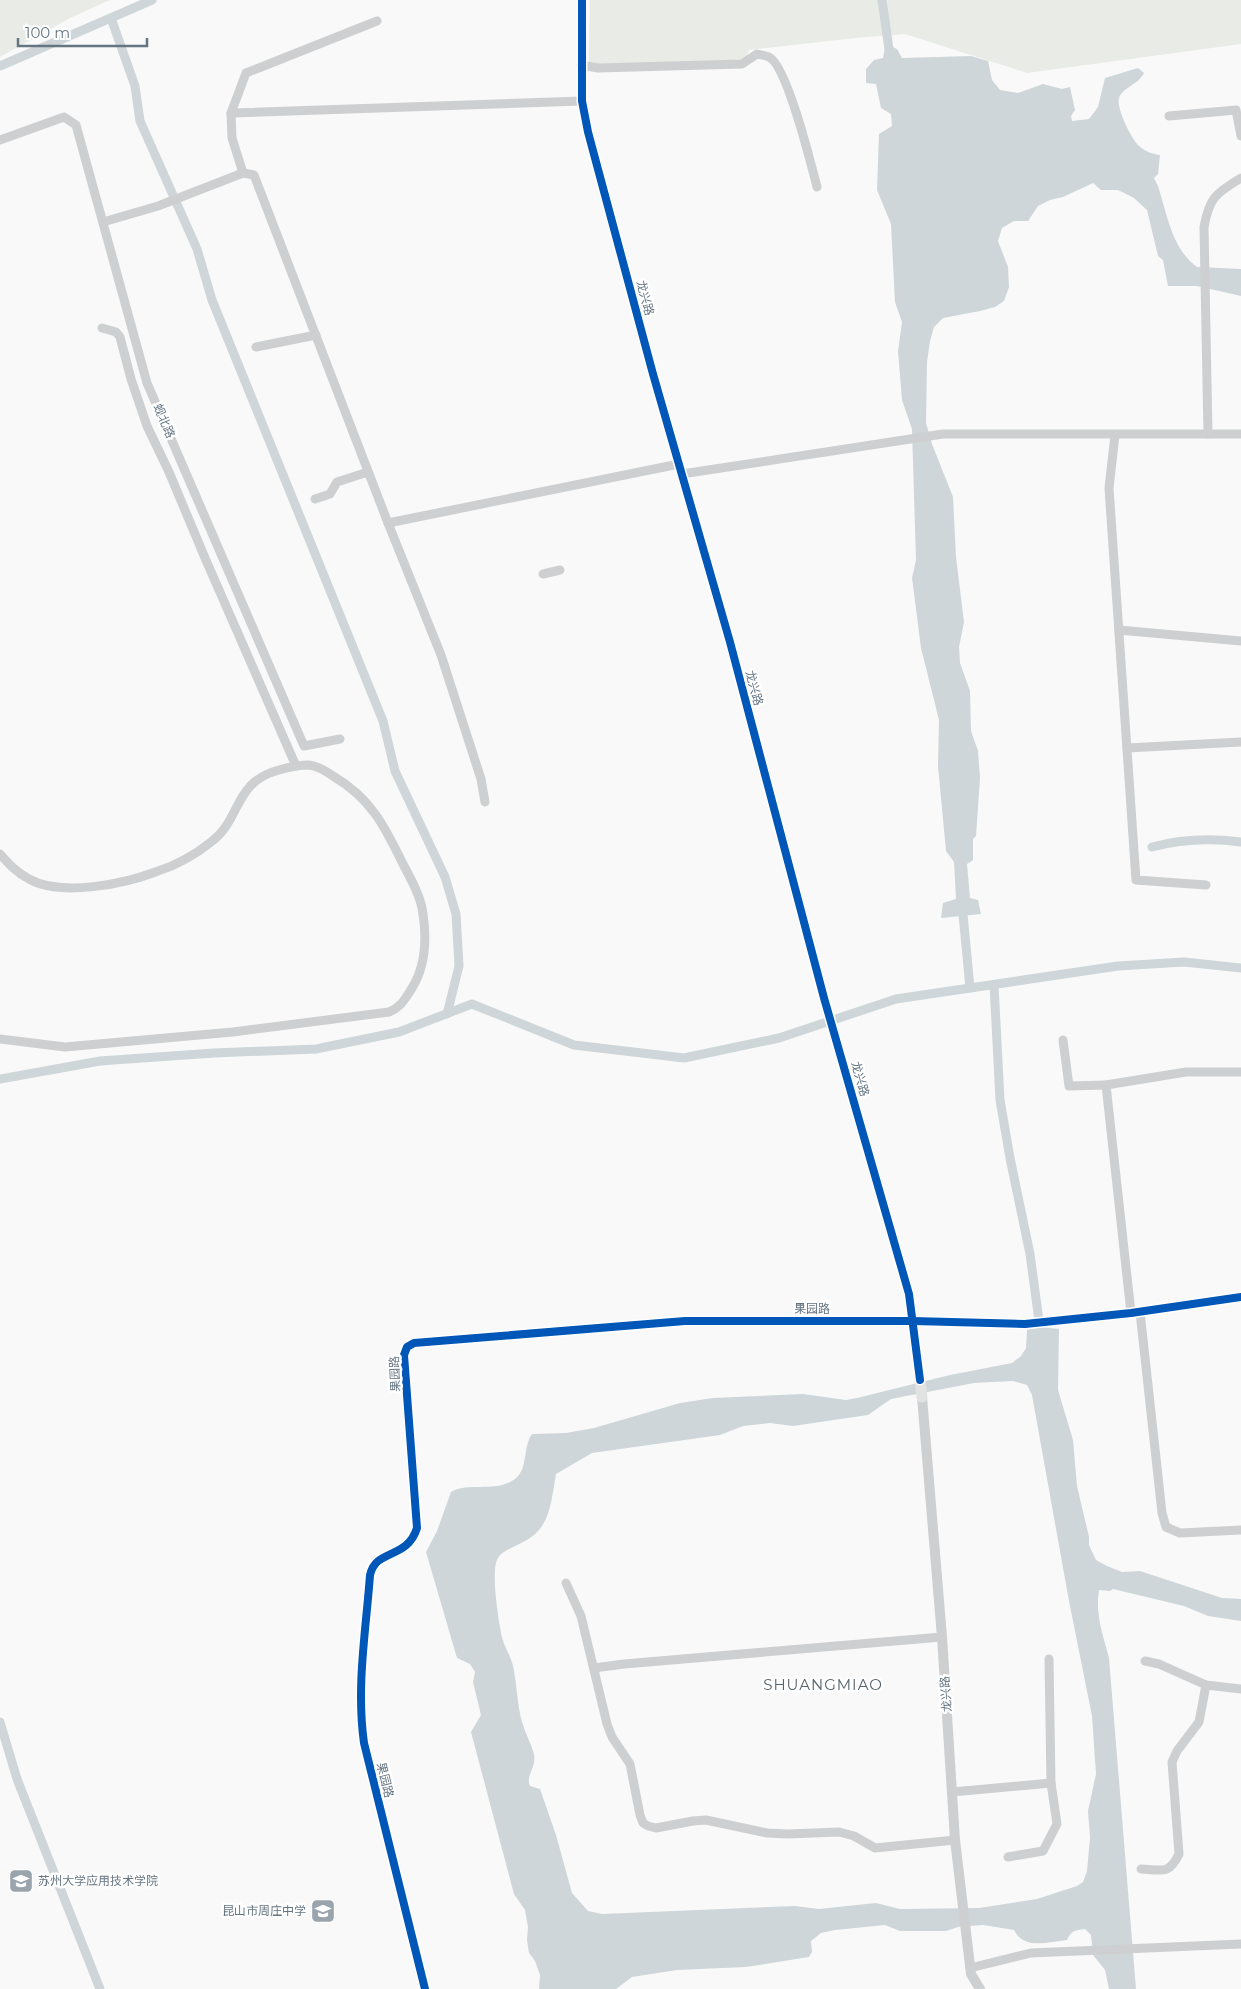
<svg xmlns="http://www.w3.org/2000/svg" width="1241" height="1989" viewBox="0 0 1241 1989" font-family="Montserrat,'Noto Sans SC',sans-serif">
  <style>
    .green { fill: #e8ebe6 }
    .water { fill: #ced6d9; fill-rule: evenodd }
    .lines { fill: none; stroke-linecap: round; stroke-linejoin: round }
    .canal { stroke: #ced6d9; stroke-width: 9 }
    .minor { stroke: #cecfd0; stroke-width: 9 }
    .tertiary { stroke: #cecfd0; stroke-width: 10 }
    .secondary { stroke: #e1e2e2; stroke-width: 11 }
    .cycleway-casing { stroke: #fff; stroke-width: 11 }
    .cycleway { stroke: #0057b8; stroke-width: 8 }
    .labels { text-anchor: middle; stroke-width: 5; stroke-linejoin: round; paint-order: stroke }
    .street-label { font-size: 12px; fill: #657683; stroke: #fff }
    .poi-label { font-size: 12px; fill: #657683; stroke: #fff; text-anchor: start }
    .quarter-label { font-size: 15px; letter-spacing: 1px; fill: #57646e; stroke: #fff }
  </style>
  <rect width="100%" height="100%" fill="#f9f9f9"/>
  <g class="green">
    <polygon points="0,0 110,0 70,18 0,57"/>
    <polygon points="590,0 1241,0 1241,44 1027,73 905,34 855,38 749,50 745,63 611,68 589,63"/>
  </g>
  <g class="water">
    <path d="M888,45L897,49L902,58L971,56L988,61L992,80L1000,90L1018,93L1043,84L1062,89L1070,87L1075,110L1071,116L1072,121L1089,119L1098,107L1105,78L1138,68L1144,73C1138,85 1123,87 1119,98C1116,108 1131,138 1138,145C1144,151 1152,154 1160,155L1158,174L1154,178L1158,186C1167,214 1172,249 1197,267L1241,269V296L1197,286H1168L1163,260L1158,256L1147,210L1134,198L1118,190H1101L1093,183L1063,197L1050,200L1038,206L1028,221H1014L1002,228L998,241L1008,267L1009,287L1004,301L995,307L980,311L943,318L934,327L930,341L927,362L926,423L932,444L953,497L956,557L964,622L959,647L960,663L970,691L971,731L978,751L980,778L976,836L973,839V860L967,864L970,898L978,900L981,914L941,918L943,903L956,899L954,862L946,851L938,766L939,720L921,648L912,578L916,560L912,429L902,400L898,351L902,322L895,302L891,224L877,190L879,134L892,126L891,114L881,108L876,84L866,83V69L874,60L883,58L885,47Z"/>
    <path d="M1040,1327L1059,1329L1058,1390L1073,1440L1077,1486L1089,1537V1545L1096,1560L1107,1566L1122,1572L1140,1571L1222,1598L1241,1599V1621L1208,1616L1184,1606L1113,1589L1110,1591L1099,1590C1095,1614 1103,1635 1109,1658L1136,1989H1109L1105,1970L1093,1955L1091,1935L1085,1929C1075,1930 1071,1931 1067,1940C1047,1942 1024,1950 1014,1930L983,1925L958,1927L946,1931H900L885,1925L835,1930L821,1933L811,1941L812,1952L809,1957L746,1967L677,1970L632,1977L616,1989H539L540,1975L535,1961L529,1953L527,1940L528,1927L525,1910L514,1894L471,1732L481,1715L473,1682L475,1672L470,1664L457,1658L426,1552L437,1531L451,1492C470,1481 497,1494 516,1478C528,1468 523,1446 532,1434L566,1433L594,1428L680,1403L713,1398L803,1394L846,1400L857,1398L950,1375L1012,1363L1021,1356L1026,1348L1027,1330ZM1013,1381L1027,1385L1032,1395L1069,1601L1092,1716L1096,1774L1088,1811L1090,1838L1087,1871L1083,1882L1077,1886L1037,1899L979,1908L900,1909L876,1903L819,1909L795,1906L602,1914L588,1911L572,1893L556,1835L540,1789L530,1786C525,1776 537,1767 534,1754C531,1743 525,1733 522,1722C517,1704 517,1684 513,1666C511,1656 504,1647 502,1637C499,1623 490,1570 498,1558C502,1551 516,1546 523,1542C551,1529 551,1501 556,1474L592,1453L720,1435L743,1426L770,1423L793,1426L868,1415L891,1399L974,1383Z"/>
  </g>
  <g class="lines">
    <g class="canal">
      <polyline points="882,0 890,56"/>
      <polyline points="111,18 135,86 140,121 197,249 212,300 383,721 395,771 445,877 456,914 459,966 447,1014"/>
      <polyline points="0,66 152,0"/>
      <path d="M1152,847C1182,839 1210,838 1241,842"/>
      <polyline points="962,904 970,988"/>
      <polyline points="994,985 1000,1100 1010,1158 1030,1254 1040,1328"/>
      <polyline points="0,1079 100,1061 214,1053 316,1049 399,1032 472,1004 574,1045 684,1058 779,1038 896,999 1118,966 1184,962 1241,968"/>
      <polyline points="0,1722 17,1779 100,1989"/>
    </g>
    <g class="minor">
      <polyline points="377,21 246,73 231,113 232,138 243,173 254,175 388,523 441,655 481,779 485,802"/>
      <path d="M581,65L598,68L742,64L757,54C760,55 765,55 769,57C787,66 811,164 817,187"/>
      <polyline points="231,113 582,101"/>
      <polyline points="1169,116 1236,110 1241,136"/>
      <polyline points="0,140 64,117 76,125 147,383 304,746 340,739"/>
      <polyline points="103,222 158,206 243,173"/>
      <polyline points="102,328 116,332 120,337 131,379 147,426 169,472 205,558 296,766"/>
      <polyline points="256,347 316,335"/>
      <path d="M1208,434L1204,227C1209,198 1216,193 1241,178"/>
      <polyline points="1115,435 1109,488 1136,880 1206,885"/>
      <polyline points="682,474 943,434 1241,434"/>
      <polyline points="315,499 330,494 337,482 368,472"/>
      <polyline points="388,523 679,464"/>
      <polyline points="543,574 560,570"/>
      <polyline points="1119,630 1241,641"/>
      <polyline points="1127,748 1241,742"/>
      <path d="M0,854C9,864 17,873 29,879C61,897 125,884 158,871C177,865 196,854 211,842C242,819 233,782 279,770C289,767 299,765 309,765C317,766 326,771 333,776C372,799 385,827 404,866C411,879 419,893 422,908C427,936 427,964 412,988C405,999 401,1007 389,1012L233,1032L65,1047L0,1039"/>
      <polyline points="1063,1040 1069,1086 1106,1085"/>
      <polyline points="1140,1312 1162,1513 1166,1527 1180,1533 1241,1530"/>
      <polyline points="1131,1313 1106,1085 1186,1072 1241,1072"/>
      <polyline points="566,1583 581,1616 607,1724 612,1737 630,1764 640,1815 643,1823 648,1826 656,1828 693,1821 706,1820 767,1833 788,1834 839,1832 854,1836 875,1848 955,1840"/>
      <polyline points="1145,1661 1159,1664 1206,1685"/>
      <polyline points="594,1668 624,1664 942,1637"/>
      <polyline points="952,1792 1051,1783 1049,1659"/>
      <polyline points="1008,1857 1043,1851 1057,1824 1051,1783"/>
      <path d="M1141,1869C1162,1870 1169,1875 1179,1854L1172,1762L1177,1751L1199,1722L1206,1685L1241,1689"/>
      <polyline points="970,1968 1031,1953 1241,1944"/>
      <path d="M425,1989L364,1743C356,1687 366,1630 370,1575C376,1548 407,1560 417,1528L404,1355L407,1347L414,1343L685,1321H913L1025,1324L1131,1313L1241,1297"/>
    </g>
    <g class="tertiary">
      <polyline points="582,0 582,101 588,132 653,374 730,642 824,998 909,1294 920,1380"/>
      <polyline points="922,1397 942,1637 955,1840 971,1974 980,1989"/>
    </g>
    <polyline class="secondary" points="920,1380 922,1397"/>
    <defs>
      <g id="cycleway">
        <polyline points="582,0 582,101 588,132 653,374 730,642 824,998 909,1294 920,1380"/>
        <path d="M425,1989L364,1743C356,1687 366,1630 370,1575C376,1548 407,1560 417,1528L404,1355L407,1347L414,1343L685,1321H913L1025,1324L1131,1313L1241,1297"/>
      </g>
    </defs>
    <use href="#cycleway" class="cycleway-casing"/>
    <use href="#cycleway" class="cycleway"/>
  </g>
  <defs>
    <symbol id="university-square" viewBox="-11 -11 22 22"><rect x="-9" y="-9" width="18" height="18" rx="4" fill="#99a4ac" stroke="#fff"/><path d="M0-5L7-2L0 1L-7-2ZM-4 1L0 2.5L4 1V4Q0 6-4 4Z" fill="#fff"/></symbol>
    <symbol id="school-square" viewBox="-11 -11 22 22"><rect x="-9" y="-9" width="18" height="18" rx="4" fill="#99a4ac" stroke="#fff"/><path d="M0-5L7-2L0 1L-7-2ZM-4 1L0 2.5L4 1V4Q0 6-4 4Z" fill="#fff"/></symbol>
  </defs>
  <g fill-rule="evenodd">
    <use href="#university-square" x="7" y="1867" width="28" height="28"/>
    <use href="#school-square" x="309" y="1897" width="28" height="28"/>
  </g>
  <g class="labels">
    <g class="street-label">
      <text transform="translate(645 298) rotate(75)" y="4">龙兴路</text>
      <text transform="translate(164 421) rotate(67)" y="4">蚬北路</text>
      <text transform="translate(754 688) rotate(75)" y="4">龙兴路</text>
      <text transform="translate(860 1079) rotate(74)" y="4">龙兴路</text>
      <text x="812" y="1313">果园路</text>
      <text transform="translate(395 1374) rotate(-92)" y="4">果园路</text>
      <text transform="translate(946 1694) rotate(-94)" y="4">龙兴路</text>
      <text transform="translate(385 1780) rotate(76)" y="4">果园路</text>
    </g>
    <g class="poi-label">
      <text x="38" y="1885">苏州大学应用技术学院</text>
      <text x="306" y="1915" text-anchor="end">昆山市周庄中学</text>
    </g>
    <g class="quarter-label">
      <text x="823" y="1690">SHUANGMIAO</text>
    </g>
  </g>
  <path d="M18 38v8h129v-8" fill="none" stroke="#657683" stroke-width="2.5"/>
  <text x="25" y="38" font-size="15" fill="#657683" stroke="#ffffff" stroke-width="4" paint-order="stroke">100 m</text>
</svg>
